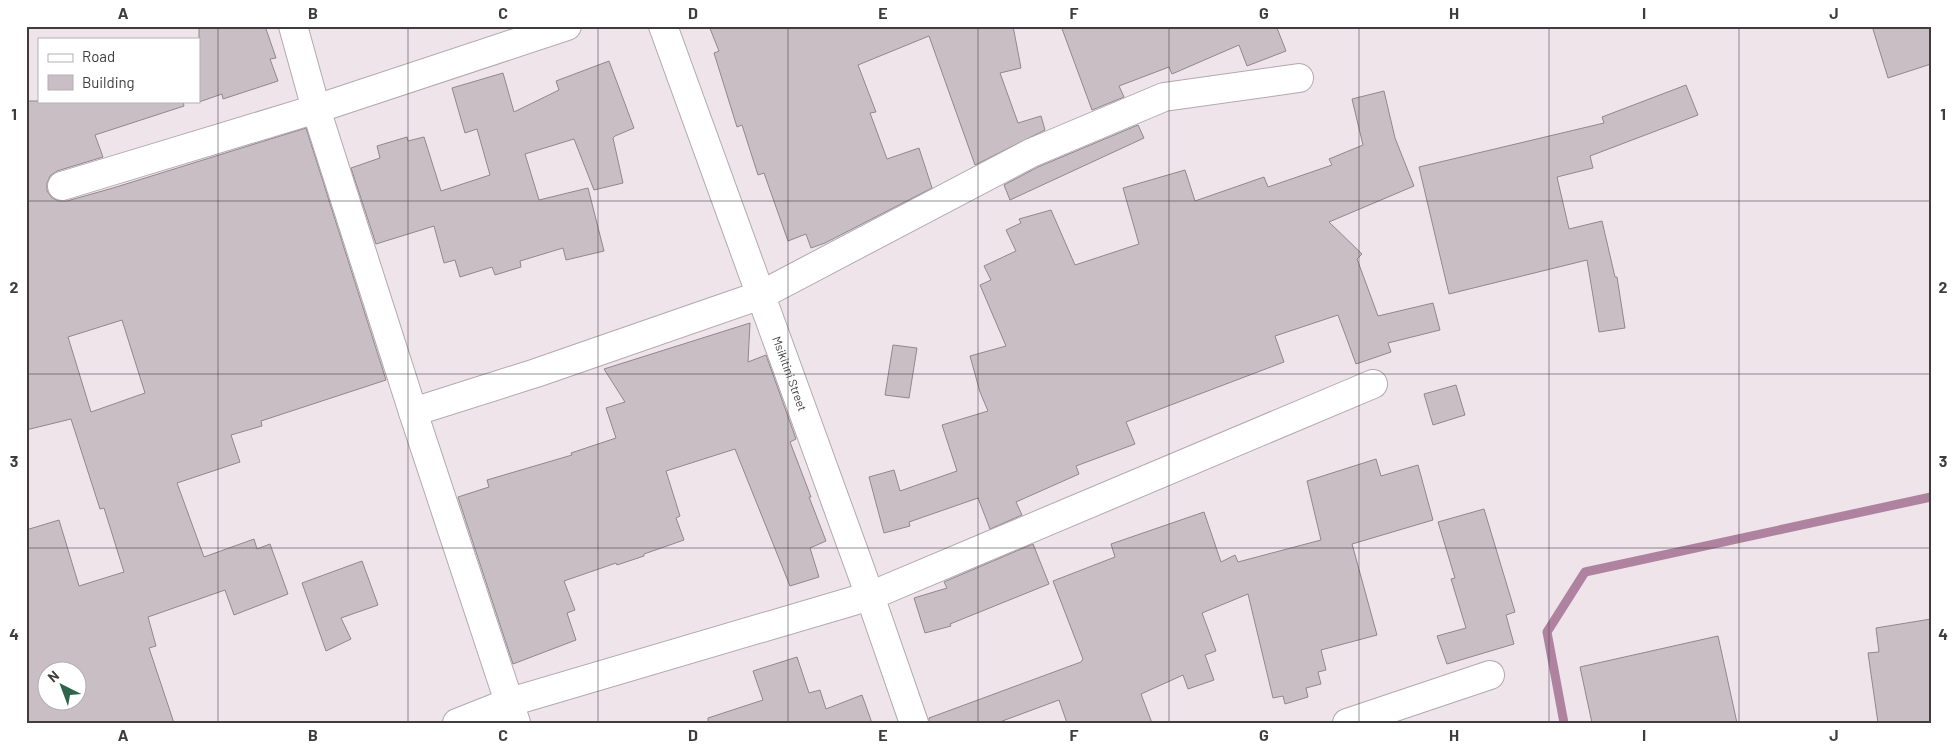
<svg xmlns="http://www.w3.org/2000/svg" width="1957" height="749" viewBox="0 0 1957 749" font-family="Barlow,sans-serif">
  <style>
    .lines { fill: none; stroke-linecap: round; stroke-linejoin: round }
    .stream { stroke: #af839f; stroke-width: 9 }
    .building { fill: #c8bec4; stroke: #91888e; fill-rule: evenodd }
    .minor-casing { stroke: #b2a9ae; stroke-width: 30 }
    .tertiary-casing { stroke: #b2a9ae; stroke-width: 30 }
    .minor { stroke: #fff; stroke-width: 28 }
    .tertiary { stroke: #fff; stroke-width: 28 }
    .grid { fill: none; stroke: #3f3c3e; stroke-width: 1; stroke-opacity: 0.55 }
    .labels { text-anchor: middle; stroke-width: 4; stroke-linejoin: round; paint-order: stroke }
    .street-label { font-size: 12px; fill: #3f3c3e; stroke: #fff }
    .neatline { fill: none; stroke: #3f3c3e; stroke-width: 2 }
    .grid-label { font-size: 16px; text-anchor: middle; font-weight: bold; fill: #3f3c3e }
  </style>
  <rect width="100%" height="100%" fill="#eee4ea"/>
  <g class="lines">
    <polyline class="stream" points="1564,723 1547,632 1585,572 1931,497"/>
  </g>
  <g class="building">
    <polygon points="199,26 265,26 276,58 270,59 278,81 223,99 222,94 199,102"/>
    <polygon points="709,26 1013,26 1021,68 1000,73 1018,123 1041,116 1045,130 975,165 929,36 858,65 876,112 870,113 887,159 919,148 932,188 825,243 811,248 806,234 788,241 764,173 758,175 742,125 737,127 714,53 719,51"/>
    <polygon points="1061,26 1281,26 1277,28 1286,51 1247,66 1239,45 1172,74 1169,67 1119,86 1124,97 1092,110"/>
    <polygon points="1872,26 1931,26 1931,64 1888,78"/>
    <polygon points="609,61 634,128 615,136 613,138 623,183 594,190 574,139 525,154 539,200 588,188 604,251 566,260 563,248 520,261 521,267 495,275 492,267 460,277 455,260 444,263 434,226 376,244 351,168 380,158 377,146 407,137 408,141 424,137 441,191 490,175 477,129 465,133 452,88 503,73 514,112 559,90 556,81"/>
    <polygon points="1686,85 1698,115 1590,156 1593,168 1557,177 1569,229 1602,221 1615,277 1617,277 1625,328 1599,332 1587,260 1449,294 1419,167 1604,123 1602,117"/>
    <polygon points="1384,91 1395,138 1414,186 1329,222 1362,254 1357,259 1378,316 1433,303 1440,330 1388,343 1391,352 1356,364 1338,315 1275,336 1284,362 1126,422 1135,444 1076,466 1079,474 1016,502 1022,515 990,529 978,498 909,522 910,526 884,533 869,477 894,470 900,491 957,471 942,425 988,411 980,392 970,356 1006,346 980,285 991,280 984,266 1016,251 1006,230 1021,223 1019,219 1051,210 1075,265 1139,244 1123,188 1185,170 1195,201 1264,177 1268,187 1332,165 1329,159 1363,145 1352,99"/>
    <path d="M26,101H183L184,106L95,135L103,157L57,171L50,176L47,183V191L52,198L59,201H67L113,188L306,128L386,380L261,421L262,426L231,435L240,462L177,483L204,557L254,539L257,549L270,544L288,594L234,615L225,590L148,617L156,646L149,648L174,723H26V530L59,520L79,586L124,572L104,508L100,509L71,419L26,430ZM122,320L145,393L91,412L68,337ZM48,672H78V702H48Z"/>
    <polygon points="1138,125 1144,138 1010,200 1004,185 1038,167"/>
    <polygon points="750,323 748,362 766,355 796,439 790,442 811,497 809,497 826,541 810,548 819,577 790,586 735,449 666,471 680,516 676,518 684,540 644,554 644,556 617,565 616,563 564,581 575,610 567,613 576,640 513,664 458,497 489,487 487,480 572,455 571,453 616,438 606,408 625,402 604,369"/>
    <polygon points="893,345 917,348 909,398 885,395"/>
    <polygon points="1456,385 1465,415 1433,425 1424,394"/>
    <polygon points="1376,459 1381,476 1418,465 1433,520 1352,544 1377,635 1321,650 1326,670 1318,672 1321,684 1306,688 1308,697 1285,704 1283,696 1273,698 1248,594 1202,613 1216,651 1205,655 1214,680 1188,689 1183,675 1141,694 1152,723 1067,723 1059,700 997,723 929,723 929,718 1081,662 1083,659 1053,581 1115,557 1111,544 1204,512 1221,562 1235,555 1238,562 1321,540 1307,481"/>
    <polygon points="1484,509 1515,612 1506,615 1514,644 1447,664 1437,636 1466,628 1451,579 1455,578 1438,522"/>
    <polygon points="1033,544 1049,584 950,624 951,626 925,633 914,598 947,588 944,582"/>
    <polygon points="362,561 378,605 341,618 351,639 326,651 302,583"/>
    <polygon points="1931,619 1931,723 1878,723 1868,653 1879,652 1876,628"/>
    <polygon points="1718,636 1737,723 1592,723 1580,667"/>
    <polygon points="797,657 809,693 820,690 826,709 862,695 872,723 708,723 708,718 763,700 753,671"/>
  </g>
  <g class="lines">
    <defs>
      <g id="minor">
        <polyline points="293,26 316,109 413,412 516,723"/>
        <polyline points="62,186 316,109 567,26"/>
        <polyline points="413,412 536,373 761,295 1031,153 1164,97 1299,78"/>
        <polyline points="457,723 510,702 870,596 1373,384"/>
        <polyline points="1347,723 1490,675"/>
      </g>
      <g id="tertiary">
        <path id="s1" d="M663,26L870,596L914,723"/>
      </g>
    </defs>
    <use href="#minor" class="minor-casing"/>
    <use href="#tertiary" class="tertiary-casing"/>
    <use href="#minor" class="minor"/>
    <use href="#tertiary" class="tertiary"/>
  </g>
  <path class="grid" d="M218,26V723M408,26V723M598,26V723M788,26V723M978,26V723M1169,26V723M1359,26V723M1549,26V723M1739,26V723M26,201H1931M26,374H1931M26,548H1931"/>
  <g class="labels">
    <g class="street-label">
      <text dy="4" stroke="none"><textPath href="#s1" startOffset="370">Msikitini Street</textPath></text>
    </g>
  </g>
  <rect width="1957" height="749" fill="none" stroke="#ffffff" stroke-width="55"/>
  <rect x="38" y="38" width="162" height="65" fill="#ffffff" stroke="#b2b1b2"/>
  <rect x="48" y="54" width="25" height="8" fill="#ffffff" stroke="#b2b1b2"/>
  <text x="82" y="62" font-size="15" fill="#3f3c3e">Road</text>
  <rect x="48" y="75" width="25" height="15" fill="#c8bec4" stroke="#b2b1b2"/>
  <text x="82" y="88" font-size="15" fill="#3f3c3e">Building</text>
  <g transform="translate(62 686) rotate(318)"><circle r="24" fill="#ffffff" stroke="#b2b1b2"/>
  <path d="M0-4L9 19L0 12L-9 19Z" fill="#2e644a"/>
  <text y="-8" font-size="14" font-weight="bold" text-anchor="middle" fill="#3f3c3e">N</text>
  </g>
  <rect x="28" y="28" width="1902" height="694" class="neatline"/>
  <g class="grid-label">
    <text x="123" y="19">A</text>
    <text x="313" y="19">B</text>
    <text x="503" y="19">C</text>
    <text x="693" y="19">D</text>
    <text x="883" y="19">E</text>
    <text x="1074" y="19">F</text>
    <text x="1264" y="19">G</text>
    <text x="1454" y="19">H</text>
    <text x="1644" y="19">I</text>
    <text x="1834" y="19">J</text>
    <text x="14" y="120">1</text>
    <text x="1943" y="120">1</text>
    <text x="14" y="293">2</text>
    <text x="1943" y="293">2</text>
    <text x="14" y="467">3</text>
    <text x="1943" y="467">3</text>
    <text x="14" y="640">4</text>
    <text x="1943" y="640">4</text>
    <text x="123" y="741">A</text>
    <text x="313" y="741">B</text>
    <text x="503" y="741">C</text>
    <text x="693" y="741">D</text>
    <text x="883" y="741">E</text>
    <text x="1074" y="741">F</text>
    <text x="1264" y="741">G</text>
    <text x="1454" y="741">H</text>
    <text x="1644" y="741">I</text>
    <text x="1834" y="741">J</text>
  </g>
</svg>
